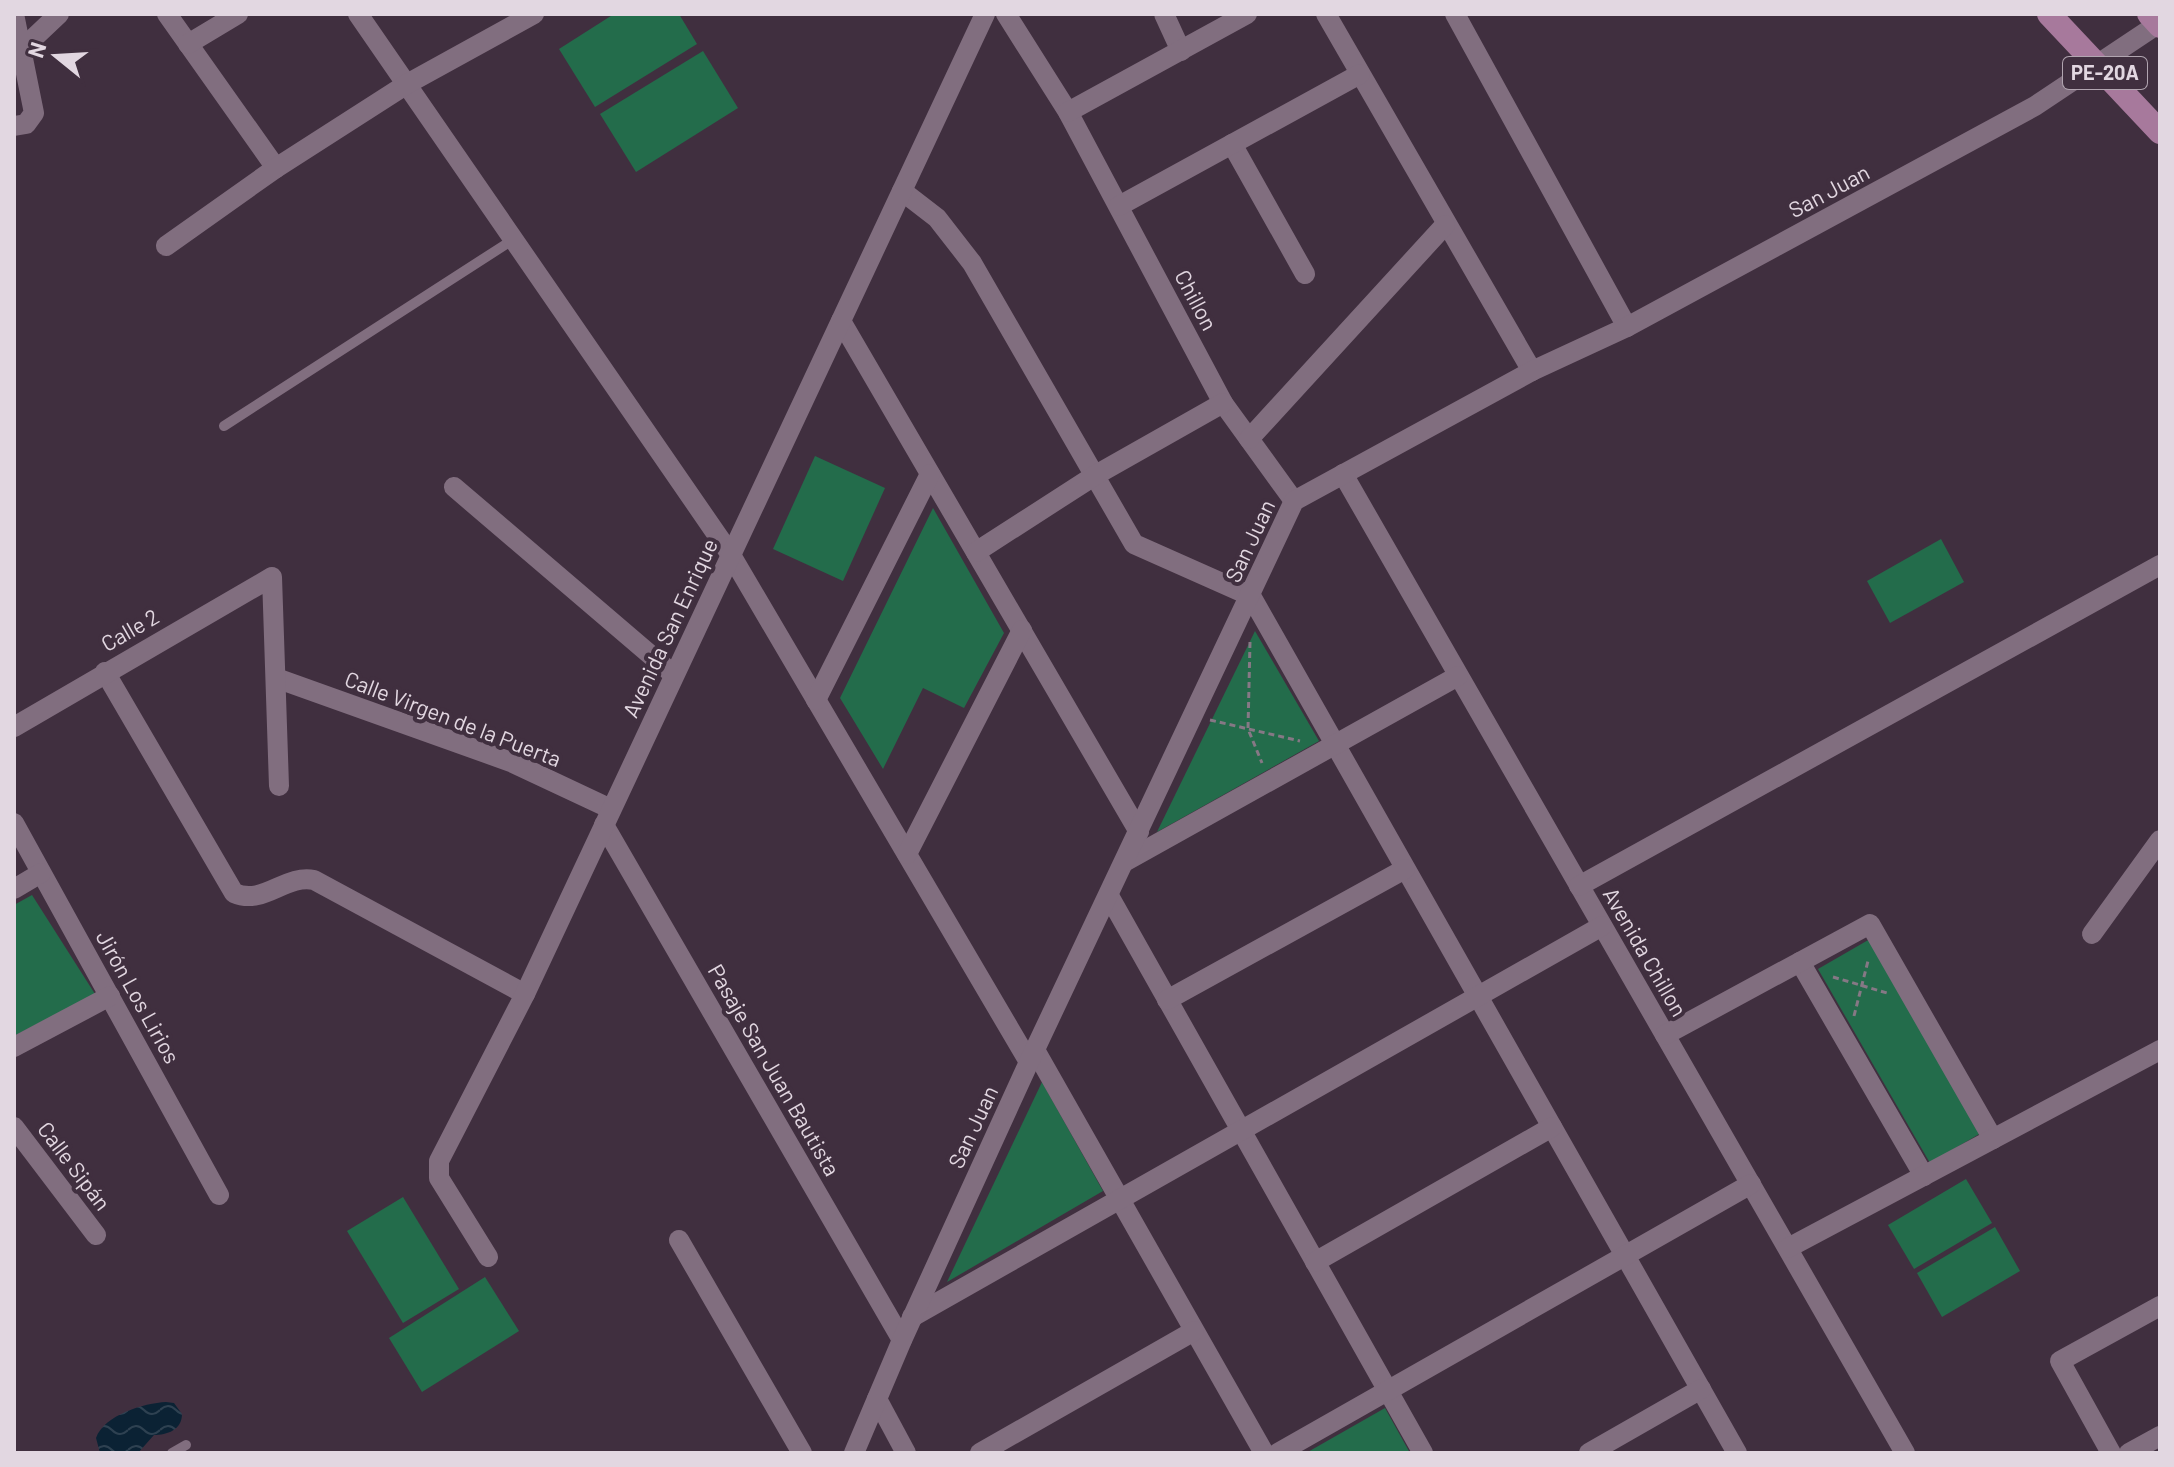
<svg xmlns="http://www.w3.org/2000/svg" width="2174" height="1467" viewBox="0 0 2174 1467" font-family="Barlow,sans-serif">
  <style>
    .park { fill: #236c4b }
    .water { fill: url(#water-waves) }
    .lines { fill: none; stroke-linecap: round; stroke-linejoin: round }
    .path { stroke: #867885; stroke-width: 3; stroke-dasharray: 6 4; stroke-linecap: butt }
    .lane { stroke: #816e7f; stroke-width: 10 }
    .street { stroke: #816e7f; stroke-width: 20 }
    .primary { stroke: #a7799c; stroke-width: 24 }
    .labels { text-anchor: middle; stroke-width: 8; stroke-linejoin: round; paint-order: stroke }
    .shield { fill: #402f3f; stroke: #b1a5b0; stroke-width: 2 }
    .shield-label { font-size: 20px; font-weight: bold; fill: #e2d7e1 }
    .street-label { font-size: 22px; fill: #e2d7e1; stroke: #402f3f }
  </style>
  <defs>
    <pattern id="water-waves" width="16" height="10" patternUnits="userSpaceOnUse" patternTransform="scale(2)"><rect width="16" height="10" fill="#0b2234"/><path d="M0 5q4-4 8 0t8 0" fill="none" stroke="#2e4151"/></pattern>
  </defs>
  <rect width="100%" height="100%" fill="#402f3f"/>
  <g class="park">
    <polygon points="614,14 679,14 697,44 595,107 559,49"/>
    <polygon points="703,51 738,108 636,172 600,114"/>
    <polygon points="815,456 885,488 843,581 773,549"/>
    <polygon points="933,508 1004,633 964,708 923,688 883,769 840,698"/>
    <polygon points="1941,539 1964,582 1890,623 1867,581"/>
    <polygon points="1255,631 1319,741 1157,832"/>
    <polygon points="32,895 95,994 14,1036 14,905"/>
    <polygon points="1870,939 1981,1133 1930,1163 1818,969"/>
    <polygon points="1042,1082 1103,1191 947,1282"/>
    <polygon points="1966,1179 1992,1223 1914,1269 1888,1225"/>
    <polygon points="403,1197 459,1289 403,1323 347,1231"/>
    <polygon points="1995,1227 2020,1271 1942,1317 1917,1273"/>
    <polygon points="485,1277 519,1331 422,1392 389,1338"/>
    <polygon points="1385,1408 1410,1453 1306,1453"/>
  </g>
  <path class="water" d="M166,1402L174,1403L182,1414C182,1430 167,1435 154,1435L138,1453H100L96,1438C104,1415 144,1403 166,1402Z"/>
  <g class="lines">
    <g class="path">
      <polyline points="1250,642 1248,729 1262,763"/>
      <polyline points="1210,720 1300,741"/>
      <polyline points="1833,977 1887,993"/>
      <polyline points="1854,1016 1868,961"/>
    </g>
    <g class="lane">
      <polyline points="224,426 514,239"/>
      <polyline points="172,1453 186,1445"/>
    </g>
    <g class="street">
      <polyline points="14,14 34,113 26,124 14,126"/>
      <polyline points="167,14 276,168"/>
      <polyline points="358,14 731,555 1029,1062"/>
      <polyline points="1006,14 1068,112 1223,403 1294,501"/>
      <polyline points="1164,14 1181,51"/>
      <polyline points="1326,14 1532,371"/>
      <polyline points="1455,14 1627,327"/>
      <polyline points="188,44 238,14"/>
      <polyline points="22,49 59,14"/>
      <polyline points="1068,112 1247,14"/>
      <polyline points="1232,144 1305,274"/>
      <polyline points="902,191 937,218 972,263 1134,544 1251,596 1737,1453"/>
      <polyline points="1119,206 1360,74"/>
      <polyline points="166,246 276,168 407,84 534,14"/>
      <polyline points="841,321 1139,832"/>
      <polyline points="1249,439 1445,225"/>
      <polyline points="1343,474 1905,1453"/>
      <polyline points="454,487 674,675"/>
      <polyline points="976,552 1094,476 1223,403"/>
      <path d="M105,672L234,893C264,906 285,874 314,880L525,994"/>
      <polyline points="276,678 511,762 611,809"/>
      <polyline points="816,700 930,474"/>
      <polyline points="14,727 272,577 279,786"/>
      <polyline points="14,823 219,1195"/>
      <polyline points="604,825 902,1340"/>
      <polyline points="907,854 1022,630"/>
      <polyline points="1126,861 1458,676"/>
      <polyline points="1579,886 2160,565"/>
      <polyline points="14,889 41,873"/>
      <polyline points="1109,896 1423,1453"/>
      <polyline points="2092,934 2160,840"/>
      <polyline points="1800,962 1924,1176"/>
      <polyline points="1167,1000 1405,869"/>
      <polyline points="1665,1035 1870,924 1993,1139"/>
      <polyline points="14,1047 110,996"/>
      <polyline points="1035,1050 1264,1453"/>
      <polyline points="14,1127 96,1235"/>
      <polyline points="679,1240 802,1453"/>
      <polyline points="1788,1248 2160,1050"/>
      <polyline points="488,1257 439,1178 439,1161 525,994 985,14"/>
      <polyline points="1315,1262 1552,1127"/>
      <polyline points="912,1317 1602,926"/>
      <polyline points="877,1399 906,1453"/>
      <polyline points="854,1453 902,1340 1029,1062 1294,501 1532,371 1627,327 2035,106 2158,24"/>
      <polyline points="980,1453 1194,1331"/>
      <polyline points="1278,1453 1751,1184"/>
      <polyline points="1589,1453 1701,1389"/>
      <polyline points="2111,1453 2060,1361 2160,1306"/>
      <polyline points="2129,1453 2160,1436"/>
    </g>
    <g class="primary">
      <polyline points="2049,14 2160,132"/>
      <polyline points="2149,14 2160,26"/>
    </g>
  </g>
  <g class="labels">
    <rect class="shield" x="2063" y="57" width="84" height="32" rx="6"/>
    <g class="shield-label">
      <text x="2105" y="80">PE-20A</text>
    </g>
    <g class="street-label">
      <text transform="translate(1829 191) rotate(-28)" y="8">San Juan</text>
      <text transform="translate(1196 300) rotate(62)" y="8">Chillon</text>
      <text transform="translate(1250 541) rotate(-65)" y="8">San Juan</text>
      <text transform="translate(670 628) rotate(-65)" y="8">Avenida San Enrique</text>
      <text transform="translate(130 630) rotate(-30)" y="8">Calle 2</text>
      <text transform="translate(453 719) rotate(21)" y="8">Calle Virgen de la Puerta</text>
      <text transform="translate(1645 952) rotate(60)" y="8">Avenida Chillon</text>
      <text transform="translate(138 997) rotate(61)" y="8">Jirón Los Lirios</text>
      <text transform="translate(774 1070) rotate(60)" y="8">Pasaje San Juan Bautista</text>
      <text transform="translate(973 1127) rotate(-65)" y="8">San Juan</text>
      <text transform="translate(74 1166) rotate(53)" y="8">Calle Sipán</text>
    </g>
  </g>
  <rect width="2174" height="1467" fill="none" stroke="#e2d7e1" stroke-width="32"/>
  <g transform="translate(56 56) rotate(288)" stroke="#402f3f" stroke-width="6" paint-order="stroke">
  <path d="M0-6L14 30L0 20L-14 30Z" fill="#e2d7e1"/>
  <text y="-12" font-size="22" font-weight="bold" text-anchor="middle" fill="#e2d7e1">N</text>
  </g>
</svg>
